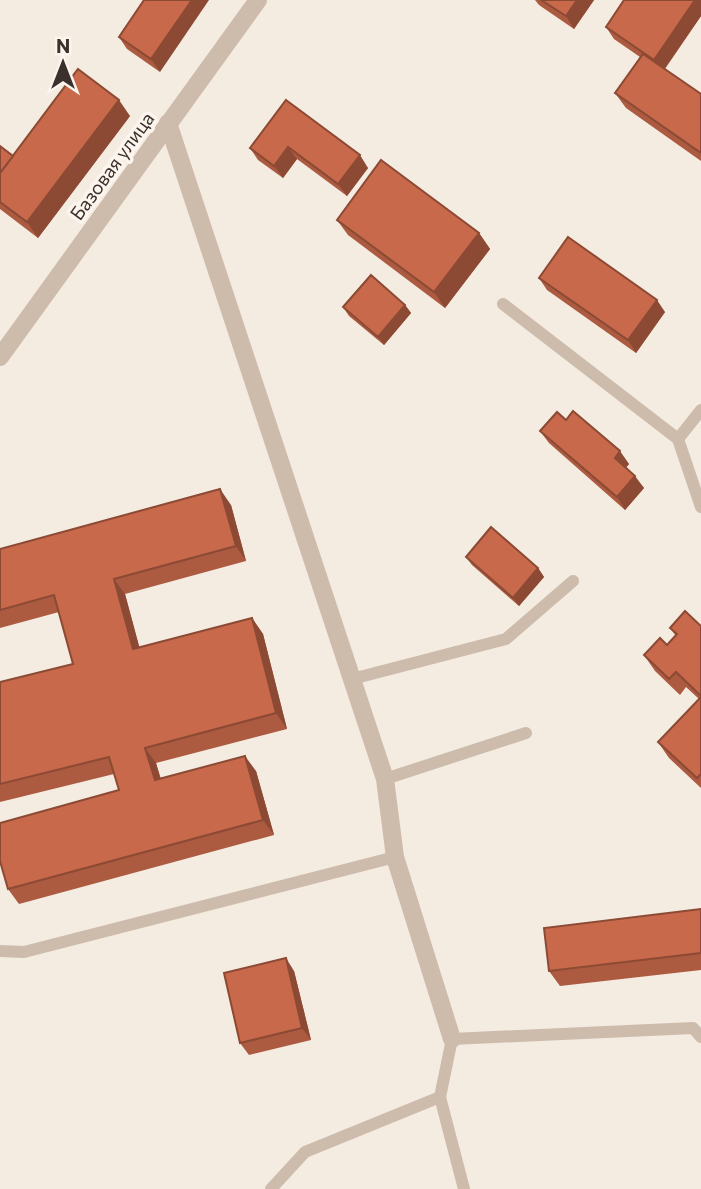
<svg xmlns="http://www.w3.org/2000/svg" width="701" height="1189" viewBox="0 0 701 1189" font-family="Commissioner,sans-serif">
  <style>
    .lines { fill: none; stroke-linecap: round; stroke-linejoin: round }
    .service { stroke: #cdbbac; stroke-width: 12 }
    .minor { stroke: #cdbbac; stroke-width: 18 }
    .wall { fill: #ac5a40 }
    .shaded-wall { fill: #8c4a34 }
    .building { fill: #c8694b; stroke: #8c4a34; stroke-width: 2 }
    .labels { text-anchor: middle; stroke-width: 7; stroke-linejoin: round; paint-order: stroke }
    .street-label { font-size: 19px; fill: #3b302b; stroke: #fbf5ee }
  </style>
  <rect width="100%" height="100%" fill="#f4ebe1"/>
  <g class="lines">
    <g class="service">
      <polyline points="503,304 678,439 701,507"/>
      <polyline points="678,439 701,410"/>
      <polyline points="352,679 506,639 573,581"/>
      <polyline points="385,779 526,733"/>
      <polyline points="0,951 24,952 395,857"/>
      <polyline points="440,1097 464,1189"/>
      <polyline points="271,1189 305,1152 440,1097 452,1039 693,1028 701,1037"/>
    </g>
    <g class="minor">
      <polyline points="168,123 385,779 395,857 452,1039"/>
      <polyline points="0,357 258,0"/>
    </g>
  </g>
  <g class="wall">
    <polygon points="144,0 160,72 127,49 119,37"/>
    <polygon points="535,0 594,0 574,29 539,5"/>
    <polygon points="701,0 701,16 665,69 701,94 701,161 626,108 615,93 640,57 614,39 606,27"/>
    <polygon points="286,100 368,168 347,196 297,159 283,178 258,160 250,148"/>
    <polygon points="130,116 38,238 0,209 0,146 13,156"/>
    <polygon points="337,220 479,233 490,249 445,308 348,235"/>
    <polygon points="539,278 665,312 636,353 547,290"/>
    <polygon points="405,305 411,313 384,345 349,316 343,307"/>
    <polygon points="540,431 629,464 626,468 644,488 625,510 549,443"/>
    <polygon points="231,505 246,561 125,594 139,647 252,618 263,634 287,729 156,763 161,779 256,771 274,835 19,904 8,889 119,790 114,774 0,802 0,682 73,664 59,612 0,628 0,549"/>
    <polygon points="466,557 538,568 544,577 519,606 472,565"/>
    <polygon points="701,626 701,788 669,758 658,742 699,699 686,687 680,695 655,671 644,655 667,645 676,636 670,628"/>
    <polygon points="701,909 701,970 560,986 549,971"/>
    <polygon points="294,971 311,1040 249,1055 240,1043"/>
  </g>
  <g class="shaded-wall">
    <polygon points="192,0 209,0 160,72 151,59"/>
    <polygon points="577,0 594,0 574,29 566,16"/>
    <polygon points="695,0 701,0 701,16 662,72 654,60"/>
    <polygon points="119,100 130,116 38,238 27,222"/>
    <polygon points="288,147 297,159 283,178 274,166"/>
    <polygon points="360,155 368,168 347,196 338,184"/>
    <polygon points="479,233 490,249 445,308 434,292"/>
    <polygon points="657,300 665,312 636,353 628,340"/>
    <polygon points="405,305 411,313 384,345 378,337"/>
    <polygon points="620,451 629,464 623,470 615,458"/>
    <polygon points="635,476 644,488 625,510 617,497"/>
    <polygon points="220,489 231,505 246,561 236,546"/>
    <polygon points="538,568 544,577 519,606 513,598"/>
    <polygon points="114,579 125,594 144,664 133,649"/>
    <polygon points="252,618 263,634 287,729 276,713"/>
    <polygon points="145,748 156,763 165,796 155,780"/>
    <polygon points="245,756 256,771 274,835 263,820"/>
    <polygon points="286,958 294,971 311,1040 302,1028"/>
  </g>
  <g class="building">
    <polygon points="144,0 192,0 151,59 119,37"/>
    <polygon points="541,0 577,0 566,16"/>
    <polygon points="624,0 695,0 654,60 606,27"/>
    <polygon points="643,54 701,94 701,153 615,93"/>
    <polygon points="78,69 119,100 27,222 0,202 0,173"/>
    <polygon points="286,100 360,155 338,184 288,147 274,166 250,148"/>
    <polygon points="0,146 13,156 0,173"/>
    <polygon points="381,160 479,233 434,292 337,220"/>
    <polygon points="568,237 657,300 628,340 539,278"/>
    <polygon points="371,275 405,305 378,337 343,307"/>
    <polygon points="573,411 620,451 615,458 635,476 617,497 540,431 557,412 566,420"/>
    <polygon points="220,489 236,546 114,579 133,649 252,618 276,713 145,748 155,780 245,756 263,820 8,889 0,861 0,823 119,790 109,757 0,784 0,682 73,664 54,595 0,610 0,549"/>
    <polygon points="491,527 538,568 513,598 466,557"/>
    <polygon points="685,611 701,626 701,696 676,672 669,679 644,655 660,638 667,645 677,634 670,628"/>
    <polygon points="701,697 701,774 697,778 658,742"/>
    <polygon points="701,909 701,953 549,971 544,928"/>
    <polygon points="286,958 302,1028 240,1043 224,973"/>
  </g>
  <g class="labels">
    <g class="street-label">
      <text transform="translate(112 166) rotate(-54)" y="7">Базовая улица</text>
    </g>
  </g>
  <g transform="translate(63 63)" stroke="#fbf5ee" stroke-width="5" paint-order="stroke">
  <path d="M0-5L12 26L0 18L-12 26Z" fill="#3b302b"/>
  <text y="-10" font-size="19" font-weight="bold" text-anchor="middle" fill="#3b302b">N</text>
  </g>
</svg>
